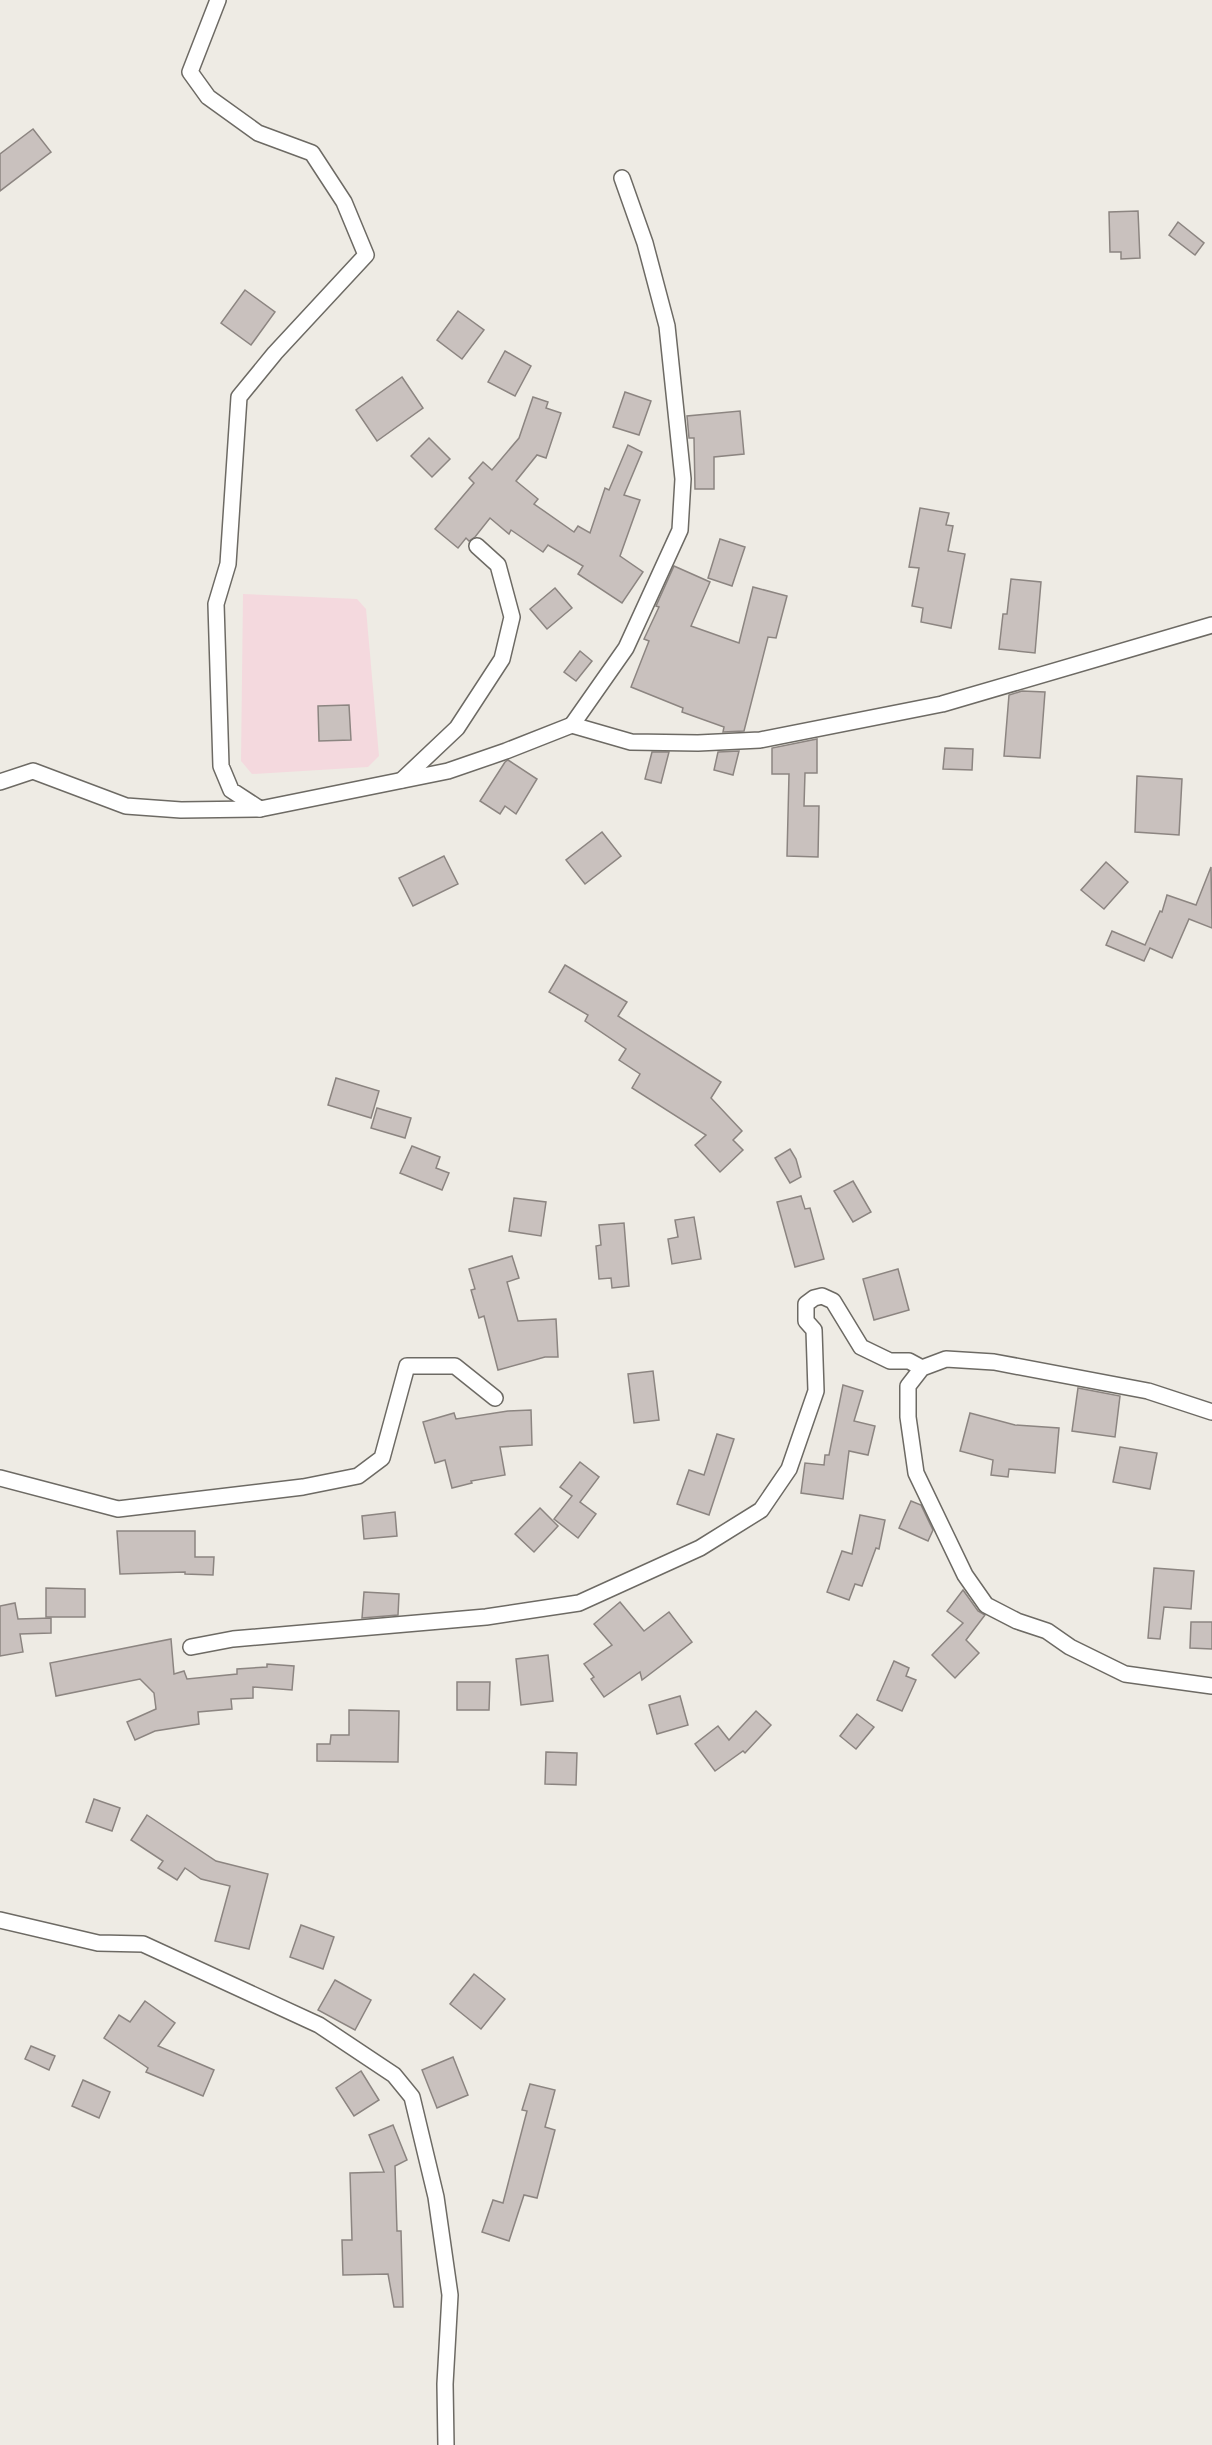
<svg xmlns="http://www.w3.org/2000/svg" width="1212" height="2445" viewBox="0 0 1212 2445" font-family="Signika,sans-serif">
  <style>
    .education { fill: #f4d9de }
    .building { fill: #c9c1be; stroke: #8c8581; stroke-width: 1.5 }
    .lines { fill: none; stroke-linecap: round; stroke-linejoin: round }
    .minor-casing { stroke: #6d6a64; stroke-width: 18 }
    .minor { stroke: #fff; stroke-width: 15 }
  </style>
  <rect width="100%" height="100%" fill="#eeebe4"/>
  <polygon class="education" points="243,594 357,599 366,609 379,756 368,767 252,774 241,761"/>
  <g class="building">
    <polygon points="33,129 51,152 0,191 0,154"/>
    <polygon points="1138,211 1140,258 1121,259 1121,252 1110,252 1109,212"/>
    <polygon points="1178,222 1204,243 1195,255 1169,235"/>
    <polygon points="245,290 275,312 251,345 221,323"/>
    <polygon points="458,311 484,330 462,359 437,340"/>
    <polygon points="505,351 531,366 515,396 488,382"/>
    <polygon points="402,377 423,408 377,441 356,410"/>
    <polygon points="625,392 651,401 639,435 613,427"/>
    <polygon points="533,397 548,402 546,408 561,413 546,458 537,455 516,481 538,499 534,504 574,532 578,526 590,533 605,488 609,490 628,445 642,452 624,495 640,500 620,556 643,572 622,603 578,574 583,566 548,545 543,552 511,530 509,534 490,518 475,537 469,541 466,538 458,548 435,529 474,483 469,478 483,462 492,470 519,438"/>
    <polygon points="740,411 744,454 714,457 714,489 695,489 694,438 689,438 687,416"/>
    <polygon points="429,438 450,459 432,477 411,456"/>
    <polygon points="920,508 949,513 946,525 953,526 948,551 965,554 951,628 921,622 923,608 912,606 919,568 909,567"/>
    <polygon points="720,539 745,547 732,586 708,578"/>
    <polygon points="674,566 710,582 691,626 739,643 753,587 787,596 776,638 768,637 744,731 723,732 724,727 682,712 683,708 631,687 649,641 644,639 659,607 656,606"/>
    <polygon points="1011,579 1041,582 1035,653 999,649 1003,614 1007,614"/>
    <polygon points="555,588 572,608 547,629 530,609"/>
    <polygon points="580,651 592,661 576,681 564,672"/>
    <polygon points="1022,691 1045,692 1040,758 1004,756 1009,695"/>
    <polygon points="349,705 351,740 319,741 318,706"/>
    <polygon points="817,739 817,773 805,773 804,806 819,806 818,857 787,856 789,774 772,774 772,748"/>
    <polygon points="945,748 973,749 972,770 943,769"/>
    <polygon points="739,751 733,775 714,770 718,752"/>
    <polygon points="652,752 669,752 661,783 645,779"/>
    <polygon points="508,760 537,779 516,814 505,806 500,814 480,801 505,762"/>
    <polygon points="1137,776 1182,779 1179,835 1135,832"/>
    <polygon points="602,832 621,856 585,884 566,860"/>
    <polygon points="444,856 458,884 413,906 399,878"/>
    <polygon points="1106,862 1128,882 1104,909 1081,890"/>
    <polygon points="1211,867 1212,928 1189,919 1172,958 1150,948 1144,961 1106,945 1112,931 1145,945 1160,911 1162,912 1167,895 1196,905"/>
    <polygon points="565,965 627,1002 618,1016 721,1082 711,1098 742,1131 733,1140 743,1150 720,1172 695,1145 706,1135 632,1088 640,1074 619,1060 626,1049 585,1021 588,1015 549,992"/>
    <polygon points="336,1078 379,1091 371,1118 328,1105"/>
    <polygon points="377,1108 411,1118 405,1138 371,1128"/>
    <polygon points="412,1146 440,1157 436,1168 449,1173 442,1190 400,1173"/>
    <polygon points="790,1149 796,1159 801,1177 790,1183 775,1158"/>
    <polygon points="853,1181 871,1212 853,1222 834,1191"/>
    <polygon points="801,1196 805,1209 810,1208 824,1259 795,1267 777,1202"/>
    <polygon points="514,1198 546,1202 541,1236 509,1231"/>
    <polygon points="694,1217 701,1259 672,1264 668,1239 678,1237 675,1220"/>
    <polygon points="624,1223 629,1286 612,1288 611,1278 599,1279 596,1246 601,1245 599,1225"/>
    <polygon points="512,1256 519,1278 507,1282 518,1321 556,1319 558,1357 545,1357 498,1370 484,1316 479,1318 471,1290 475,1289 469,1269"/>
    <polygon points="898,1269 909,1310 874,1320 863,1279"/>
    <polygon points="653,1371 659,1420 634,1423 628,1374"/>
    <polygon points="843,1385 863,1391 854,1421 875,1426 868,1455 849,1451 843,1499 801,1493 805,1463 824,1465 825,1455 829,1455"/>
    <polygon points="1078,1388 1120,1396 1115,1437 1072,1431"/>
    <polygon points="531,1410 532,1445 500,1447 505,1475 471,1481 472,1483 452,1488 445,1460 435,1463 423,1422 454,1413 456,1419 508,1411"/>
    <polygon points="970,1413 1015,1425 1059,1428 1055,1473 1009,1469 1008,1477 991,1475 993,1460 960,1451"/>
    <polygon points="717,1434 734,1439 709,1515 677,1504 689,1470 704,1475"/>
    <polygon points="1120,1447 1157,1453 1150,1489 1113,1482"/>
    <polygon points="580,1462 599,1477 580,1502 596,1514 578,1538 554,1519 572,1496 560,1487"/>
    <polygon points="911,1501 921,1505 933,1530 928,1541 899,1528"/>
    <polygon points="540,1508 558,1526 534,1552 515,1534"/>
    <polygon points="395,1512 397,1536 364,1539 362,1516"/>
    <polygon points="860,1515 885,1520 879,1549 876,1548 862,1586 855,1584 849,1600 827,1592 842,1551 852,1554"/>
    <polygon points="117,1531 195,1531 195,1557 214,1557 213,1575 185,1574 185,1572 120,1574"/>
    <polygon points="1154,1568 1194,1571 1191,1609 1164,1607 1160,1639 1148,1638"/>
    <polygon points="46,1588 85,1589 85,1617 46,1617"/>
    <polygon points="963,1590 978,1611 985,1615 966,1640 979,1653 955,1678 932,1655 963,1623 947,1611"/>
    <polygon points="364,1592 399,1594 398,1615 362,1618"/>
    <polygon points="620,1602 644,1631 669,1612 692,1642 642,1680 640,1672 604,1697 591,1679 594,1677 584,1664 612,1645 594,1624"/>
    <polygon points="15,1603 18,1619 51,1618 51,1633 20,1634 23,1652 0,1656 0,1606"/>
    <polygon points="1191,1622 1212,1622 1212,1649 1190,1648"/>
    <polygon points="171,1639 174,1674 184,1671 187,1679 237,1674 237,1669 267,1667 267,1664 294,1666 292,1690 253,1687 253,1698 231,1699 232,1709 198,1712 199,1724 155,1731 135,1740 127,1722 156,1709 154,1693 140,1679 56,1696 50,1663"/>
    <polygon points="548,1655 553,1701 521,1705 516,1659"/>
    <polygon points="894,1661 909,1668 906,1676 916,1680 902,1711 877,1700"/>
    <polygon points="457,1682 490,1682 489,1710 457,1710"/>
    <polygon points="680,1696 688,1725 657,1734 649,1705"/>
    <polygon points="349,1710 399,1711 398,1762 317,1761 317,1744 330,1744 331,1735 349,1735"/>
    <polygon points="756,1711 771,1725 745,1753 743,1751 715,1771 695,1744 718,1726 729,1740"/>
    <polygon points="857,1714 874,1727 856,1749 840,1736"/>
    <polygon points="546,1752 577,1753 576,1785 545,1784"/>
    <polygon points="94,1799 120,1808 112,1831 86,1822"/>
    <polygon points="147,1815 216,1861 268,1874 249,1949 215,1941 230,1886 201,1879 185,1868 177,1880 158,1868 163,1861 131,1840"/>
    <polygon points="301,1925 334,1937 323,1969 290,1957"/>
    <polygon points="474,1974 505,1999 481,2029 450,2004"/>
    <polygon points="335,1980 371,2000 355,2030 318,2010"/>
    <polygon points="145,2001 175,2023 158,2046 214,2070 203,2096 146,2072 148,2068 104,2038 119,2015 130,2022"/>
    <polygon points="31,2046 55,2056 49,2070 25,2059"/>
    <polygon points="453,2057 468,2095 437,2108 422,2070"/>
    <polygon points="361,2071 379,2100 354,2116 336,2088"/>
    <polygon points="83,2080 110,2092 99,2118 72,2106"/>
    <polygon points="530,2084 555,2090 545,2127 555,2130 537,2198 524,2195 509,2241 482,2232 493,2200 503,2203 527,2111 522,2110"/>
    <polygon points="393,2125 407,2160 395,2166 397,2231 401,2231 403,2307 394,2307 388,2274 343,2275 342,2240 352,2240 350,2173 384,2172 369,2135"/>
  </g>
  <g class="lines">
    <defs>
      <g id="minor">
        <polyline points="218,0 190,72 208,97 258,133 312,153 344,202 366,255 275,353 239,397 228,564 216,604 221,766 231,790 260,809 448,771 506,751 572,725 631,742 698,743 760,740 942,704 1212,625"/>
        <polyline points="572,725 626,648 680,530 683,479 667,326 645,243 622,178"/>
        <polyline points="402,780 457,728 502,659 512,617 498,565 477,546"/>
        <polyline points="0,782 33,771 126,806 181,810 260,809"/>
        <polyline points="1212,1412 1148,1391 994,1362 946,1359 922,1368 908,1386 908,1417 916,1473 965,1575 986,1605 1017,1621 1047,1631 1070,1647 1125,1674 1212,1686"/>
        <polyline points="0,1478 118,1509 303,1487 358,1476 382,1458 407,1366 455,1366 495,1398"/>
        <polyline points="191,1647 233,1639 486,1617 579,1603 700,1548 761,1510 789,1469 816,1391 814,1330 806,1321 806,1304 814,1298 822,1296 833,1301 861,1347 890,1361 909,1361 922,1368"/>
        <polyline points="0,1920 98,1943 143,1944 319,2025 394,2075 412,2097 436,2197 450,2295 445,2384 446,2445"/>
      </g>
    </defs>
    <use href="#minor" class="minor-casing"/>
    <use href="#minor" class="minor"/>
  </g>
</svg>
